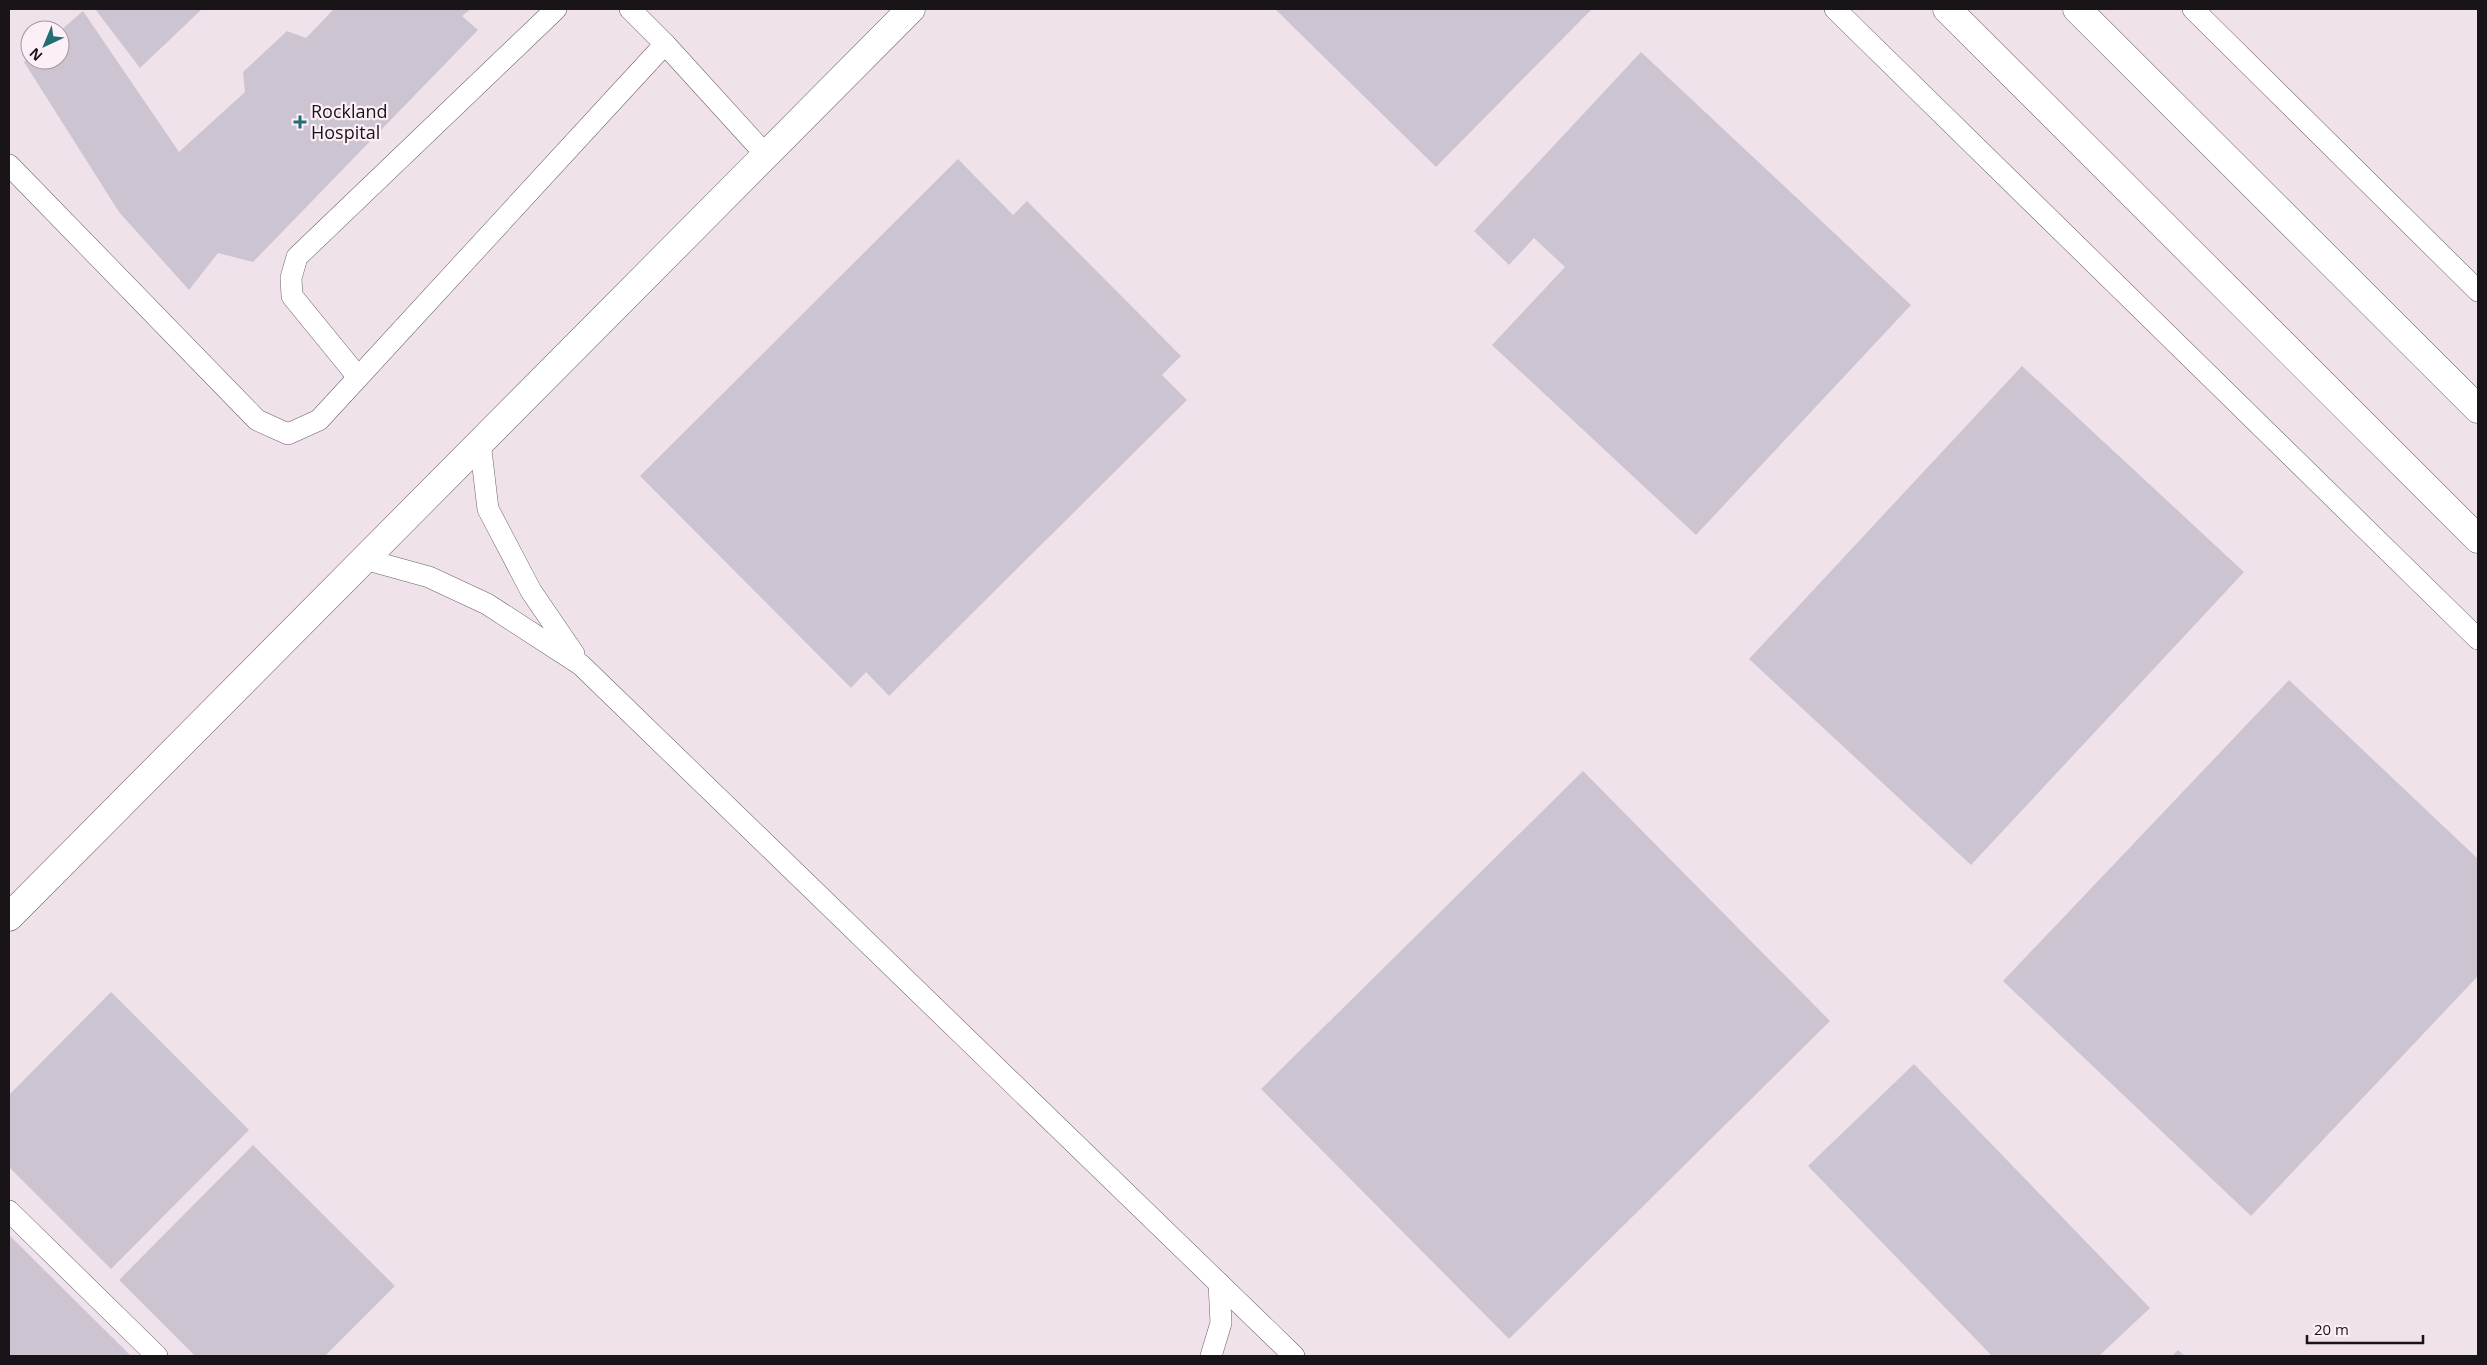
<svg xmlns="http://www.w3.org/2000/svg" width="2487" height="1365" viewBox="0 0 2487 1365" font-family="'Open Sans',sans-serif">
  <style>
    .building { fill: #ccc5d1 }
    .lines { fill: none; stroke-linecap: round; stroke-linejoin: round }
    .service-casing { stroke: #6c6068; stroke-width: 22 }
    .tertiary-casing { stroke: #6c6068; stroke-width: 29 }
    .service { stroke: #fff; stroke-width: 21 }
    .tertiary { stroke: #fff; stroke-width: 28 }
    .poi-dot { fill: #236e72; stroke: #fdeff8; stroke-width: 2 }
    .labels { text-anchor: middle; stroke-width: 4.5; stroke-linejoin: round; paint-order: stroke }
    .poi-label { font-size: 18px; fill: #191417; stroke: #fdeff8; text-anchor: start }
  </style>
  <rect width="100%" height="100%" fill="#f0e2eb"/>
  <g class="building">
    <polygon points="95,9 202,9 140,68"/>
    <polygon points="334,9 471,9 462,16 478,30 253,262 218,253 189,290 119,212 24,62 30,57 30,60 60,60 60,31 83,11 179,152 245,92 243,72 287,31 306,38"/>
    <polygon points="1275,9 1592,9 1436,167"/>
    <polygon points="1641,52 1911,305 1696,535 1492,345 1565,267 1534,238 1509,265 1474,231"/>
    <polygon points="958,159 1013,215 1027,201 1181,356 1162,375 1187,400 889,696 866,672 851,688 640,476"/>
    <polygon points="2022,366 2244,572 1971,865 1749,659"/>
    <polygon points="2289,680 2478,859 2478,976 2251,1216 2003,981"/>
    <polygon points="1583,771 1830,1021 1509,1339 1261,1089"/>
    <polygon points="111,992 249,1130 111,1269 9,1167 9,1095"/>
    <polygon points="1914,1064 2150,1308 2099,1356 1992,1356 1808,1166"/>
    <polygon points="253,1145 395,1286 325,1356 195,1356 119,1280"/>
    <polygon points="9,1235 131,1356 9,1356"/>
    <polygon points="2178,1350 2185,1356 2172,1356"/>
  </g>
  <g class="lines">
    <defs>
      <g id="service">
        <polyline points="1835,9 2478,639"/>
        <polyline points="2193,9 2478,291"/>
        <polyline points="665,44 766,155"/>
        <polyline points="9,165 257,420 288,434 319,420 665,44 630,9"/>
        <polyline points="358,377 292,296 291,278 297,257 556,9"/>
        <polyline points="480,442 488,509 531,591 574,654"/>
        <polyline points="364,559 429,577 487,604 581,665 1294,1356"/>
        <polyline points="9,1211 157,1356"/>
        <polyline points="1211,1356 1221,1323 1219,1283"/>
      </g>
      <g id="tertiary">
        <polyline points="1947,9 2478,539"/>
        <polyline points="2077,9 2478,409"/>
        <polyline points="9,917 911,9"/>
      </g>
    </defs>
    <use href="#service" class="service-casing"/>
    <use href="#tertiary" class="tertiary-casing"/>
    <use href="#service" class="service"/>
    <use href="#tertiary" class="tertiary"/>
  </g>
  <path class="poi-dot" d="M297.5 114.5h5v5h5v5h-5v5h-5v-5h-5v-5h5z"/>
  <g class="labels">
    <g class="poi-label">
      <text x="311" y="118">Rockland<tspan x="311" dy="21">Hospital</tspan></text>
    </g>
  </g>
  <rect width="2487" height="1365" fill="none" stroke="#191417" stroke-width="20"/>
  <g transform="translate(45 45) rotate(224)"><circle r="24" fill="#fdeff8" stroke="#a2979e"/>
  <path d="M0-4L9 19L0 12L-9 19Z" fill="#236e72"/>
  <text y="-8" font-size="14" font-weight="bold" text-anchor="middle" fill="#191417">N</text>
  </g>
  <path d="M2307 1335v8h116v-8" fill="none" stroke="#191417" stroke-width="2.5"/>
  <text x="2314" y="1335" font-size="15" fill="#191417" stroke="#fdeff8" stroke-width="4" paint-order="stroke">20 m</text>
</svg>
